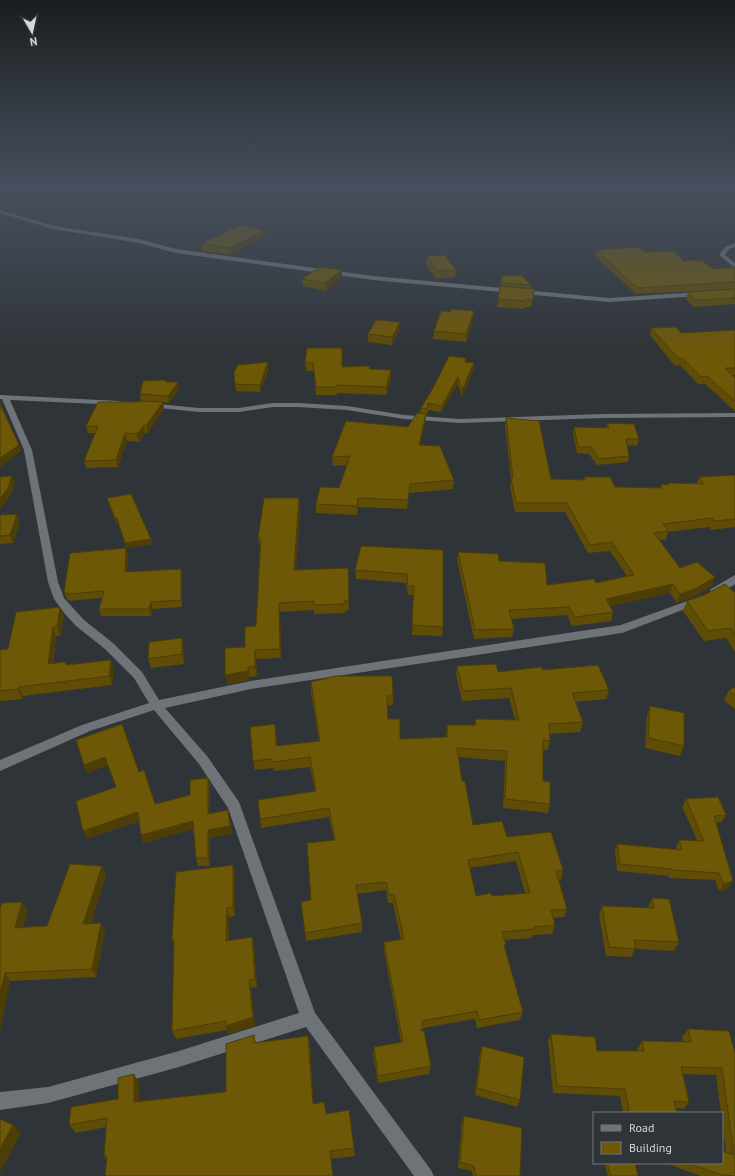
<svg xmlns="http://www.w3.org/2000/svg" width="735" height="1176" viewBox="0 0 735 1176" font-family="'PT Sans',sans-serif">
  <style>
    .lines { fill: none; stroke-linecap: round; stroke-linejoin: round }
    .minor { fill: #6e7378; fill-rule: evenodd }
    .wall { fill: #5e4c07; fill-rule: evenodd }
    .shaded-wall { fill: #4c3e06 }
    .building { fill: #6d5808; stroke: #4c3e06; fill-rule: evenodd }
  </style>
  <rect width="100%" height="100%" fill="#2f3438"/>
  <g class="lines">
    <g class="minor">
      <polygon points="0,210 54,226 139,239 176,249 373,276 609,298 699,292 702,294 699,296 609,302 373,280 176,253 139,243 53,229 0,213"/>
      <polygon points="735,243 735,247 729,249 725,255 735,263 735,268 719,255 725,247"/>
      <polygon points="0,395 120,401 124,403 120,405 10,400 32,450 58,582 64,598 73,608 84,620 113,643 142,672 159,700 251,681 621,625 693,599 701,599 702,601 701,603 622,633 251,689 165,708 207,756 239,802 315,1013 431,1170 434,1176 414,1176 306,1027 179,1067 48,1103 0,1110 0,1092 48,1087 179,1051 299,1013 228,808 199,764 154,710 90,731 0,771 0,760 82,725 149,703 134,678 105,649 76,626 65,614 54,599 48,582 24,450 2,399 0,399"/>
      <polygon points="147,403 199,408 239,408 273,403 298,403 347,406 404,415 460,419 603,414 735,413 735,417 603,418 460,423 404,419 347,410 298,407 273,407 239,412 199,412 150,407 146,405"/>
      <polygon points="735,575 735,584 734,585 719,593 711,593 710,591 711,589"/>
    </g>
  </g>
  <g class="wall">
    <polygon points="265,236 231,255 202,251 202,244"/>
    <polygon points="596,250 645,252 714,269 735,267 735,289 636,294 595,256"/>
    <polygon points="427,256 456,270 455,277 436,279 426,264"/>
    <polygon points="342,270 342,277 326,291 303,286 302,279"/>
    <polygon points="502,276 531,285 530,288 534,289 531,307 525,307 524,309 497,307"/>
    <polygon points="735,289 735,304 693,307 686,299 688,292"/>
    <polygon points="473,319 466,342 433,339 434,331"/>
    <polygon points="651,328 681,333 735,330 735,375 733,375 735,378 735,411 705,384 698,384 680,365 675,366 650,335"/>
    <polygon points="399,330 392,345 368,342 368,334"/>
    <polygon points="307,348 342,367 370,369 391,379 386,395 337,393 337,395 316,395 314,371 306,371 305,363"/>
    <polygon points="466,362 474,363 474,369 462,397 458,384 441,412 428,410 427,415 426,415 425,422 420,445 454,480 453,489 409,493 407,509 358,507 357,515 316,513 316,504 339,488 347,465 333,466 332,457 408,427 420,413 421,408"/>
    <polygon points="269,369 260,392 236,391 235,384"/>
    <polygon points="166,380 166,382 178,382 179,389 169,403 163,402 164,409 148,433 145,433 139,442 127,441 118,467 86,468 84,461 95,433 88,433 86,426 141,401 140,394"/>
    <polygon points="506,418 551,479 583,480 584,477 615,487 660,488 661,484 668,485 668,483 697,483 699,477 735,475 735,527 711,530 709,527 668,532 666,540 659,540 680,568 712,586 691,598 677,603 670,593 610,606 613,612 611,621 572,626 567,615 511,619 514,629 512,637 474,639 457,560 458,552 499,561 547,585 596,583 627,576 610,551 588,553 565,512 515,512 510,486 511,478 505,426"/>
    <polygon points="607,423 639,439 637,446 627,445 629,456 628,462 597,465 589,454 577,453 573,433 574,427 606,428"/>
    <polygon points="107,498 151,539 152,544 126,548 118,522 116,523"/>
    <polygon points="299,498 300,506 296,570 348,568 349,610 345,611 345,613 314,614 314,610 280,612 281,658 256,659 257,676 249,677 250,680 227,684 245,647 256,626 260,547 258,538"/>
    <polygon points="0,515 20,522 13,543 0,544"/>
    <polygon points="443,550 443,627 442,636 412,635 414,595 408,595 406,583 356,579 355,570"/>
    <polygon points="128,555 127,572 181,569 182,575 182,607 153,609 151,616 101,616 99,609 102,598 69,601 67,599 64,592"/>
    <polygon points="735,593 735,652 726,638 704,641 683,611 687,601"/>
    <polygon points="64,616 60,636 56,636 53,663 66,662 67,665 114,669 112,685 23,696 22,699 0,701 0,650 8,649"/>
    <polygon points="182,638 184,648 184,664 151,668 148,659"/>
    <path d="M457,666L498,672L543,670L609,690L606,699L576,702L583,722L580,732L550,734V741L548,750H543V781L550,804L548,813L503,808L505,761L459,757L462,781L473,825L507,837L563,870L561,879L559,880L567,909L564,917L553,918L555,925L552,934L533,935L532,938L505,940L506,944L505,949L523,1012L520,1020L477,1028L475,1019L423,1028L431,1066L429,1074L378,1083L373,1054L374,1047L401,1042L384,951V942L401,940L393,903H388L386,890L357,894L362,923V932L306,941L301,902L311,900L334,840L329,817L261,828L260,819L315,791L310,767L274,771L273,768L255,770L253,761L276,733L277,746L319,741L311,692V682L393,696V705L387,706L388,719L400,739L446,737V734L447,725H475V719L515,720L509,698L462,701L456,675ZM516,861L525,893L492,896H476L469,868Z"/>
    <polygon points="735,687 735,709 724,700 729,690"/>
    <polygon points="650,706 684,746 680,756 645,748 647,716"/>
    <polygon points="76,740 139,772 155,804 190,795 208,778 210,786 210,814 230,819 232,834 210,838 210,866 198,866 196,858 193,829 143,843 141,835 139,821 86,839 116,787 108,765 87,773 84,765"/>
    <polygon points="686,799 726,815 722,822 716,823 729,888 719,891 715,880 669,878 669,876 617,871 615,851 617,844 677,850 676,847 679,840 697,840 682,807"/>
    <polygon points="102,866 106,875 91,924 101,923 105,932 96,977 10,981 0,1030 0,908 28,911 23,927 47,926"/>
    <polygon points="235,875 235,916 229,917 229,940 254,945 257,987 251,988 255,1026 229,1034 227,1030 176,1039 172,1031 174,944 172,939"/>
    <polygon points="652,898 679,942 674,951 635,949 631,957 606,956 599,915 602,906 648,908 648,907"/>
    <polygon points="688,1029 729,1031 735,1176 701,1176 665,1163 722,1163 726,1152 722,1122 722,1113 721,1113 716,1075 683,1074 689,1102 684,1109 676,1108 677,1113 623,1113 620,1096 553,1093 548,1041 551,1034 597,1051 638,1051 637,1049 642,1041 683,1042 682,1037"/>
    <polygon points="254,1035 256,1043 308,1036 310,1045 313,1104 326,1114 354,1148 355,1156 331,1159 106,1159 104,1156 106,1127 76,1133 69,1125 118,1099 139,1083 139,1101 226,1092"/>
    <polygon points="482,1046 520,1100 517,1107 475,1095 480,1053"/>
    <polygon points="464,1116 520,1176 473,1176 472,1171 458,1168 462,1122"/>
    <polygon points="604,1163 635,1163 638,1176 608,1176"/>
  </g>
  <g class="shaded-wall">
    <polygon points="265,230 265,236 231,255 231,248"/>
    <polygon points="342,270 342,277 326,291 325,283"/>
    <polygon points="474,311 473,319 466,342 466,334"/>
    <polygon points="400,322 399,330 392,345 392,337"/>
    <polygon points="268,362 269,369 260,392 260,385"/>
    <polygon points="474,363 474,369 462,397 462,390"/>
    <polygon points="391,370 391,379 386,395 386,387"/>
    <polygon points="458,377 458,384 441,412 442,406"/>
    <polygon points="178,382 179,389 169,403 168,396"/>
    <polygon points="163,402 164,409 148,433 146,426"/>
    <polygon points="426,414 425,422 419,453 419,445"/>
    <polygon points="144,425 145,433 139,442 137,434"/>
    <polygon points="125,433 127,441 118,467 116,460"/>
    <polygon points="19,445 21,451 0,467 0,458"/>
    <polygon points="12,476 15,483 11,495 0,510 0,499"/>
    <polygon points="299,498 300,506 295,579 294,570"/>
    <polygon points="358,498 358,507 357,515 357,506"/>
    <polygon points="17,514 20,522 13,543 10,535"/>
    <polygon points="115,518 117,518 118,522 116,523"/>
    <polygon points="151,539 152,544 126,548 125,543"/>
    <polygon points="126,548 128,555 127,579 125,572"/>
    <polygon points="181,569 182,575 182,607 181,600"/>
    <polygon points="715,577 712,586 691,598 677,603 680,594"/>
    <polygon points="673,584 670,593 603,608 606,599"/>
    <polygon points="151,602 153,609 151,616 149,609"/>
    <polygon points="279,603 280,612 281,658 280,649"/>
    <polygon points="60,607 64,616 60,636 57,627"/>
    <polygon points="53,627 56,636 51,673 48,664"/>
    <polygon points="182,638 184,648 184,664 182,654"/>
    <polygon points="255,650 256,659 257,676 255,667"/>
    <polygon points="111,660 114,669 112,685 109,676"/>
    <polygon points="248,667 250,680 227,684 225,675"/>
    <polygon points="19,687 23,696 22,699 18,689"/>
    <polygon points="275,724 276,733 277,755 276,746"/>
    <polygon points="105,757 108,765 87,773 84,765"/>
    <polygon points="208,778 210,786 210,822 208,814"/>
    <polygon points="228,810 232,834 210,838 210,866 208,858 208,830"/>
    <polygon points="138,812 141,820 86,839 83,831"/>
    <polygon points="193,821 195,829 143,843 141,835"/>
    <polygon points="233,865 235,875 235,916 233,907"/>
    <polygon points="102,866 106,875 88,933 83,924"/>
    <polygon points="733,881 729,888 719,891 724,884"/>
    <polygon points="22,902 28,911 20,936 15,928"/>
    <polygon points="227,908 229,917 228,949 226,941"/>
    <polygon points="101,923 105,932 96,977 92,969"/>
    <polygon points="252,937 254,945 257,987 255,979"/>
    <polygon points="5,973 10,981 0,1030 0,994"/>
    <polygon points="249,980 251,988 255,1026 229,1034 226,1026"/>
    <polygon points="308,1036 310,1045 314,1113 313,1104"/>
    <polygon points="134,1074 139,1083 139,1111 134,1102"/>
    <polygon points="13,1125 21,1133 0,1172 0,1149"/>
  </g>
  <g class="building">
    <polygon points="240,225 265,230 231,248 202,244"/>
    <polygon points="639,247 645,252 674,251 683,261 701,260 714,269 735,267 735,282 637,288 596,250"/>
    <polygon points="445,255 456,270 437,271 427,256"/>
    <polygon points="320,267 342,270 325,283 302,279"/>
    <polygon points="521,275 531,285 501,283 502,276"/>
    <polygon points="500,286 534,289 533,299 526,299 525,301 498,299"/>
    <polygon points="735,289 735,298 695,300 688,292"/>
    <polygon points="451,309 474,311 466,334 434,331 441,311 451,312"/>
    <polygon points="376,320 400,322 392,337 368,334"/>
    <polygon points="676,327 681,333 735,330 735,368 725,368 735,378 735,401 707,376 701,377 682,358 678,358 651,328"/>
    <polygon points="307,348 342,348 342,367 369,366 370,369 391,370 386,387 337,385 336,387 316,387 313,363 305,363"/>
    <polygon points="449,356 466,358 465,362 474,363 462,390 458,377 442,406 428,403 427,409 421,408 433,388"/>
    <polygon points="268,362 260,385 235,384 234,372 238,365"/>
    <polygon points="166,380 166,382 178,382 168,396 140,394 143,381"/>
    <polygon points="138,401 163,402 146,426 144,425 137,434 125,433 116,460 84,461 98,426 86,426 98,402 138,402"/>
    <polygon points="0,404 19,445 0,458"/>
    <polygon points="417,413 426,414 419,445 440,446 454,480 410,484 408,500 358,498 357,506 316,504 320,487 339,488 350,456 332,457 346,421 408,427"/>
    <polygon points="506,418 539,421 551,479 585,480 584,477 610,477 615,487 662,488 661,484 669,485 668,483 704,484 699,477 735,475 735,519 714,521 712,518 663,524 668,531 654,533 680,568 697,562 715,577 695,589 680,594 673,584 606,599 613,612 575,617 569,607 509,610 514,629 475,630 458,552 498,554 499,561 545,563 547,585 594,579 596,583 634,575 612,542 590,545 567,503 516,503 511,478 513,478"/>
    <polygon points="607,423 634,424 639,439 626,439 629,456 599,459 591,447 578,447 574,427 609,428"/>
    <polygon points="12,476 8,488 0,499 0,477"/>
    <polygon points="131,494 151,539 125,543 117,518 115,518 107,498"/>
    <polygon points="264,498 299,498 294,570 348,568 349,601 344,601 344,604 314,605 314,601 279,603 280,649 255,650 255,667 248,667 248,671 225,675 225,648 245,647 245,627 256,626 261,538 258,538"/>
    <polygon points="17,514 10,535 0,536 0,515"/>
    <polygon points="361,546 443,550 443,627 412,625 414,586 408,586 407,574 355,570"/>
    <polygon points="126,548 125,572 181,569 181,600 151,602 149,609 99,609 104,591 67,594 64,592 70,553"/>
    <polygon points="725,584 735,593 735,635 731,628 708,631 687,601 704,595"/>
    <polygon points="60,607 57,627 53,627 48,664 66,662 66,665 111,660 109,676 19,687 18,689 0,691 0,650 8,649 16,612"/>
    <polygon points="182,638 182,654 148,659 149,642"/>
    <path d="M496,664L498,672L541,667L543,670L598,665L609,690L572,693L583,722L549,724L550,741L543,740V781L550,782V804L505,799L507,751L457,748L462,781H465L473,825L502,821L507,837L551,832L563,870L556,871L567,909L551,910L555,925L534,927L535,929L502,932L506,944L504,945L523,1012L479,1020L477,1011L422,1021L423,1029L420,1030L424,1031L431,1066L378,1076L374,1047L403,1042L384,942L404,939L394,894L389,895L386,882L356,885L362,923L305,933L301,902L311,900L307,843L335,840L329,808L260,819L258,800L316,791L310,757L273,762L272,759L253,761L250,727L275,724L276,746L320,741L311,682L336,676H392L393,696H387L388,719H400V739L448,737L447,725H476L475,719L519,720L511,688L463,691L457,666ZM518,852L530,893L492,896L491,893L476,896L468,860Z"/>
    <polygon points="735,687 735,696 729,690"/>
    <polygon points="650,706 684,713 684,746 648,738"/>
    <polygon points="122,724 139,772 144,770 155,804 190,795 190,780 208,778 208,814 228,810 230,826 208,830 208,858 196,858 193,821 141,835 138,812 83,831 76,801 116,787 105,757 84,765 76,740"/>
    <polygon points="718,797 726,815 714,816 733,881 724,884 719,873 673,870 672,869 620,864 617,844 682,850 679,840 704,841 686,799"/>
    <polygon points="70,864 102,866 83,924 101,923 92,969 5,973 0,994 0,908 2,903 22,902 15,928 47,926"/>
    <polygon points="233,865 233,907 227,908 226,941 252,937 255,979 249,980 253,1017 226,1026 226,1021 172,1031 174,939 172,939 176,872"/>
    <polygon points="652,898 669,899 679,942 634,940 636,949 609,947 602,906 654,908"/>
    <polygon points="688,1029 729,1031 735,1053 735,1176 722,1175 688,1163 722,1163 722,1151 734,1155 722,1068 681,1067 689,1102 674,1101 677,1113 628,1113 629,1109 625,1089 557,1086 551,1034 595,1037 597,1051 644,1051 642,1041 691,1042"/>
    <polygon points="254,1035 254,1043 308,1036 313,1104 324,1102 326,1114 349,1110 354,1148 330,1151 333,1176 105,1176 107,1156 104,1156 107,1118 69,1125 71,1107 118,1099 118,1078 134,1074 134,1102 226,1092 226,1044"/>
    <polygon points="482,1046 524,1057 520,1100 477,1088"/>
    <polygon points="464,1116 522,1128 520,1176 476,1176 474,1166 460,1162"/>
    <polygon points="0,1119 13,1125 0,1149"/>
    <polygon points="607,1163 635,1163 638,1176 611,1176"/>
  </g>
  <linearGradient id="sky" x2="0" y2="1"><stop stop-color="#1a1d1f"/><stop offset="0.53" stop-color="#47505e"/><stop offset="1" stop-color="#47505e" stop-opacity="0"/></linearGradient>
  <rect width="735" height="352" fill="url(#sky)"/>
  <rect x="593" y="1112" width="130" height="52" fill="#2f3438" stroke="#717679"/>
  <rect x="601" y="1125" width="20" height="6" fill="#6e7378" stroke="#717679"/>
  <text x="629" y="1132" font-size="12" fill="#d5d8da">Road</text>
  <rect x="601" y="1142" width="20" height="12" fill="#6d5808" stroke="#717679"/>
  <text x="629" y="1152" font-size="12" fill="#d5d8da">Building</text>
  <g transform="translate(32 32) rotate(171)" stroke="#2f3438" stroke-width="3" paint-order="stroke">
  <path d="M0-3L7 15L0 10L-7 15Z" fill="#d5d8da"/>
  <text y="-6" font-size="11" font-weight="bold" text-anchor="middle" fill="#d5d8da">N</text>
  </g>
</svg>
